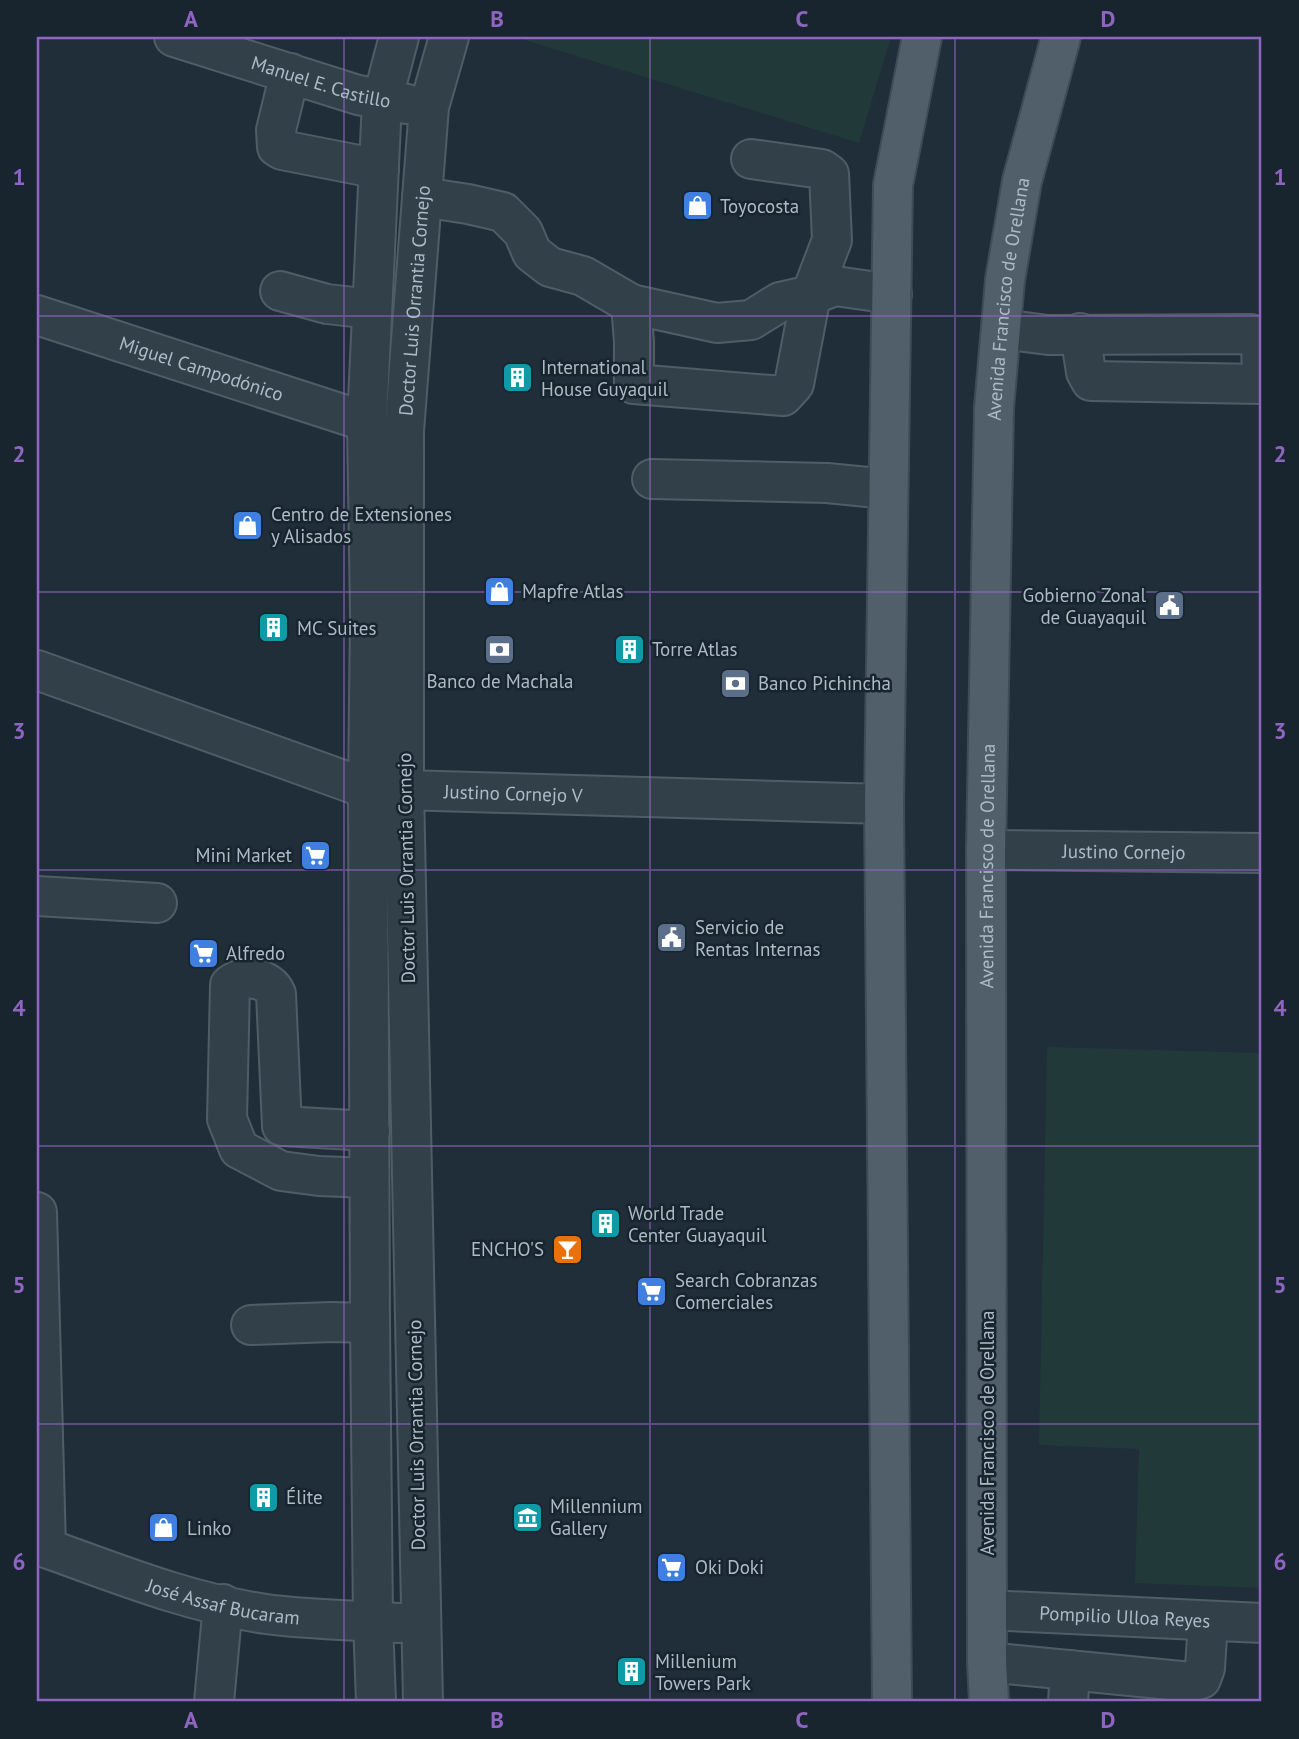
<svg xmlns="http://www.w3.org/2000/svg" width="1299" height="1739" viewBox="0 0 1299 1739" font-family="'PT Sans',sans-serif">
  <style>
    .green { fill: #213a39 }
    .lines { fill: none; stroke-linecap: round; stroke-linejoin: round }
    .minor-casing { stroke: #505d67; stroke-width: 42 }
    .major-casing { stroke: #3f4b56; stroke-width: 42 }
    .minor { stroke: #32404a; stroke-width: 38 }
    .major { stroke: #505f6a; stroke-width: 38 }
    .grid { fill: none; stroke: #8f65c2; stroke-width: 2; stroke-opacity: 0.55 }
    .labels { text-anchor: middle; stroke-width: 5; stroke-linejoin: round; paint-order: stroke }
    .street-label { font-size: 19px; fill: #acbbc6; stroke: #18242e }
    .poi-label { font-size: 19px; fill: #acbbc6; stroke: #18242e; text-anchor: start }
    .neatline { fill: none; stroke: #8f65c2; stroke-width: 2.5 }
    .grid-label { font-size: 23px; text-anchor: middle; font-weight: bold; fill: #8f65c2 }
  </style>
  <rect width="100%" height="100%" fill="#1f2e39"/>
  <g class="green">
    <polygon points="515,37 891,37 859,143"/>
    <polygon points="1047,1047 1262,1053 1262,1588 1135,1583 1139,1449 1039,1445"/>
  </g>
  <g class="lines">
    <defs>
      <g id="minor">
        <path id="s1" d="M174,37L358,95L407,104"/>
        <polyline points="290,73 276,130 277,147 282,150 379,169"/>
        <polyline points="422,197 468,204 503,212 523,232 532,253 550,267 583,276 631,304 634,342 634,384 783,396 794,384 811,295 832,240 829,174 822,169 751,159"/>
        <polyline points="280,291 327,304 372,309"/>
        <polyline points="631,304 717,323 751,320 780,302 811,295 835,286 892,294"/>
        <path id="s2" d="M37,315L367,422"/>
        <polyline points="1001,329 1048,335 1251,334 1261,341 1262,382"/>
        <polyline points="1080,333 1086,372 1091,381 1262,384"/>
        <polyline points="652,479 827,483 888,489"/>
        <path id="s3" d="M37,670L368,789L884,804"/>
        <path id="s4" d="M986,850L1262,853"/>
        <polyline points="37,896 157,903"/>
        <path d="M369,1178L319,1176L281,1171L239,1149L227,1119L230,985C243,974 269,977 276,994L282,1126L370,1131"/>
        <polyline points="37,1212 46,1548"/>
        <polyline points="251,1325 331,1322 370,1323"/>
        <path id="s5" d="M37,1540L46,1548C118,1574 190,1603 266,1614C310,1620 355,1620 399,1623"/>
        <path id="s6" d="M987,1610L1262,1623"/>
        <polyline points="987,1662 1191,1682 1201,1679 1205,1668 1208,1621"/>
        <polyline points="214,1702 223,1604"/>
        <polyline points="376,1702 373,1621 370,1323 368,789 370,614 367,422 382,101 399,37"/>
        <path id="s7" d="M423,1702L404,790V431L429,107L449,37"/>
        <polyline points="1068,1702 1070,1670"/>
      </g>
      <g id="major">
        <polyline points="892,1702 884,804 893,185 922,37"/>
        <path id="s8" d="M989,1702L987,1662L986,850L994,408L1005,280L1022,181L1061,37"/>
      </g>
    </defs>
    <use href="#minor" class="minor-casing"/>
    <use href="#major" class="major-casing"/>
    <use href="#minor" class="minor"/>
    <use href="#major" class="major"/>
  </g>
  <path class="grid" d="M344,37V1702M650,37V1702M955,37V1702M37,316H1262M37,592H1262M37,870H1262M37,1146H1262M37,1424H1262"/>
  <defs>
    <symbol id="shop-square" viewBox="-11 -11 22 22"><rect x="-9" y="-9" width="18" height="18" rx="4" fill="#3f7fe0" stroke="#18242e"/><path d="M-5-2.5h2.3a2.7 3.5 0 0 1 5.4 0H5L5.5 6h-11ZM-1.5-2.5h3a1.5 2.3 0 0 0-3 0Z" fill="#fff"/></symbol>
    <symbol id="building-square" viewBox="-11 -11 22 22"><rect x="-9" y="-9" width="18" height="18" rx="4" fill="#0f9aa8" stroke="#18242e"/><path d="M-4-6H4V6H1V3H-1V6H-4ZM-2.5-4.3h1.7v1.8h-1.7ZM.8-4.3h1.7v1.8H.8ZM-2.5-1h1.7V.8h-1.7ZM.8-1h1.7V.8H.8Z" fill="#fff"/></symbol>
    <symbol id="civic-square" viewBox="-11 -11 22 22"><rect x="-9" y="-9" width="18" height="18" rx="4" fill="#5c6f8a" stroke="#18242e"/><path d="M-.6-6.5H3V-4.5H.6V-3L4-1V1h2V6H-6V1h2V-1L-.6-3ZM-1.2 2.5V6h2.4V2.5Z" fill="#fff"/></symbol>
    <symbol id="bank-square" viewBox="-11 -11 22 22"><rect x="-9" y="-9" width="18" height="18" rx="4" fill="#5c6f8a" stroke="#18242e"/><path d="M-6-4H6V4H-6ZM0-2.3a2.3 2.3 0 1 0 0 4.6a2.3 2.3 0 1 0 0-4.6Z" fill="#fff"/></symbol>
    <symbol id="supermarket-square" viewBox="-11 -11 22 22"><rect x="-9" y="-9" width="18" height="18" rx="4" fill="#3f7fe0" stroke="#18242e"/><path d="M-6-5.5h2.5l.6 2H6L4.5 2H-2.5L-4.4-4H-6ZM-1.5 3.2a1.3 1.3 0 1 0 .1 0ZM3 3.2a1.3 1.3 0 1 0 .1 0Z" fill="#fff"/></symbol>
    <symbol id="bar-square" viewBox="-11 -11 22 22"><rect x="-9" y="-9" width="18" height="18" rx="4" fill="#e8710a" stroke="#18242e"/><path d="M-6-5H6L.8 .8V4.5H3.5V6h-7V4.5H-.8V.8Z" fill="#fff"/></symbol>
    <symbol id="museum-square" viewBox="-11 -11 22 22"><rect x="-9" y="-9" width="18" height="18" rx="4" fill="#0f9aa8" stroke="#18242e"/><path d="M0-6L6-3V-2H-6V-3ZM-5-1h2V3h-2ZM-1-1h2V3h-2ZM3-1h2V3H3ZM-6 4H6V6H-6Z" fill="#fff"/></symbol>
  </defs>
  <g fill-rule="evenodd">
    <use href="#shop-square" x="680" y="188" width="35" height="35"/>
    <use href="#building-square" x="500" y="360" width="35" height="35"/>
    <use href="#shop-square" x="230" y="508" width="35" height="35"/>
    <use href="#shop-square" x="482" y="574" width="35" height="35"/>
    <use href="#civic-square" x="1152" y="588" width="35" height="35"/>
    <use href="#building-square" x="256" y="610" width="35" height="35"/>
    <use href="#building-square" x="612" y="632" width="35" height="35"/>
    <use href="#bank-square" x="482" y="632" width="35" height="35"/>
    <use href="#bank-square" x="718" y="666" width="35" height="35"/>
    <use href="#supermarket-square" x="298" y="838" width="35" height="35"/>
    <use href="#civic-square" x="654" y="920" width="35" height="35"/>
    <use href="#supermarket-square" x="186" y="936" width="35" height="35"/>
    <use href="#building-square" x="588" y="1206" width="35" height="35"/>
    <use href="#bar-square" x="550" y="1232" width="35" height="35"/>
    <use href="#supermarket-square" x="634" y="1274" width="35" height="35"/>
    <use href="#building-square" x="246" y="1480" width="35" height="35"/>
    <use href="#museum-square" x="510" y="1500" width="35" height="35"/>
    <use href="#shop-square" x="146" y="1510" width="35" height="35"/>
    <use href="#supermarket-square" x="654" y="1550" width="35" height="35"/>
    <use href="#building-square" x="614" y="1654" width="35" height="35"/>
  </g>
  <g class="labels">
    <g class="street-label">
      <text dy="7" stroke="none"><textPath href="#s1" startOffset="154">Manuel E. Castillo</textPath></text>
      <text dy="7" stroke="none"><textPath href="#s8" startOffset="1404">Avenida Francisco de Orellana</textPath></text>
      <text dy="7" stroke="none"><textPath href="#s7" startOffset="1402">Doctor Luis Orrantia Cornejo</textPath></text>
      <text dy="7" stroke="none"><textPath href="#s2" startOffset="173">Miguel Campodónico</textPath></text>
      <text dy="7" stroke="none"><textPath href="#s3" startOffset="497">Justino Cornejo V</textPath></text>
      <text dy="7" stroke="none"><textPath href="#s4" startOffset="138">Justino Cornejo</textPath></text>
      <text dy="7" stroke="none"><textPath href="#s8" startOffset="836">Avenida Francisco de Orellana</textPath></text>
      <text transform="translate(406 868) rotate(-91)" y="7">Doctor Luis Orrantia Cornejo</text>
      <text transform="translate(987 1433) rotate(-90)" y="7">Avenida Francisco de Orellana</text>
      <text transform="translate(416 1435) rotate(-91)" y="7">Doctor Luis Orrantia Cornejo</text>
      <text dy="7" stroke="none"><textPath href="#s5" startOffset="198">José Assaf Bucaram</textPath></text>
      <text dy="7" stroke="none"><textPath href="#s6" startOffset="138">Pompilio Ulloa Reyes</textPath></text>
    </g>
    <g class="poi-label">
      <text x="720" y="213">Toyocosta</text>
      <text x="541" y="374">International<tspan x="541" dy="22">House Guyaquil</tspan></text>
      <text x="271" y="521">Centro de Extensiones<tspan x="271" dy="22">y Alisados</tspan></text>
      <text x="522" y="598">Mapfre Atlas</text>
      <text x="1146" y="602" text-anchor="end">Gobierno Zonal<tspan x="1146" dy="22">de Guayaquil</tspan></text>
      <text x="297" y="635">MC Suites</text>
      <text x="652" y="656">Torre Atlas</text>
      <text x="500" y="688" text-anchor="middle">Banco de Machala</text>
      <text x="758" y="690">Banco Pichincha</text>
      <text x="292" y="862" text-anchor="end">Mini Market</text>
      <text x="695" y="934">Servicio de<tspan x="695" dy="22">Rentas Internas</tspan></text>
      <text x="226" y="960">Alfredo</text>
      <text x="628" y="1220">World Trade<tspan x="628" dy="22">Center Guayaquil</tspan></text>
      <text x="544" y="1256" text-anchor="end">ENCHO'S</text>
      <text x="675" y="1287">Search Cobranzas<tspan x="675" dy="22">Comerciales</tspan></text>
      <text x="286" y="1504">Élite</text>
      <text x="550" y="1513">Millennium<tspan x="550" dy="22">Gallery</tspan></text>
      <text x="187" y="1535">Linko</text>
      <text x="695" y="1574">Oki Doki</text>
      <text x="655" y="1668">Millenium<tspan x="655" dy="22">Towers Park</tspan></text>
    </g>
  </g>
  <rect width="1299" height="1739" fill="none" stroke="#18242e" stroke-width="77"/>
  <rect x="38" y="38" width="1222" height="1662" class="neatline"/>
  <g class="grid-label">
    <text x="191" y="27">A</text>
    <text x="497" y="27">B</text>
    <text x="802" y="27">C</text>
    <text x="1108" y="27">D</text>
    <text x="19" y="185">1</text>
    <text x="1280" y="185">1</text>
    <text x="19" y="462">2</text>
    <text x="1280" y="462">2</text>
    <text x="19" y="739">3</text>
    <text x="1280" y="739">3</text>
    <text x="19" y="1016">4</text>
    <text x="1280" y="1016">4</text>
    <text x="19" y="1293">5</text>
    <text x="1280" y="1293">5</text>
    <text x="19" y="1570">6</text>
    <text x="1280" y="1570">6</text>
    <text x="191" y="1728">A</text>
    <text x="497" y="1728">B</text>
    <text x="802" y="1728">C</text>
    <text x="1108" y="1728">D</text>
  </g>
</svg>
